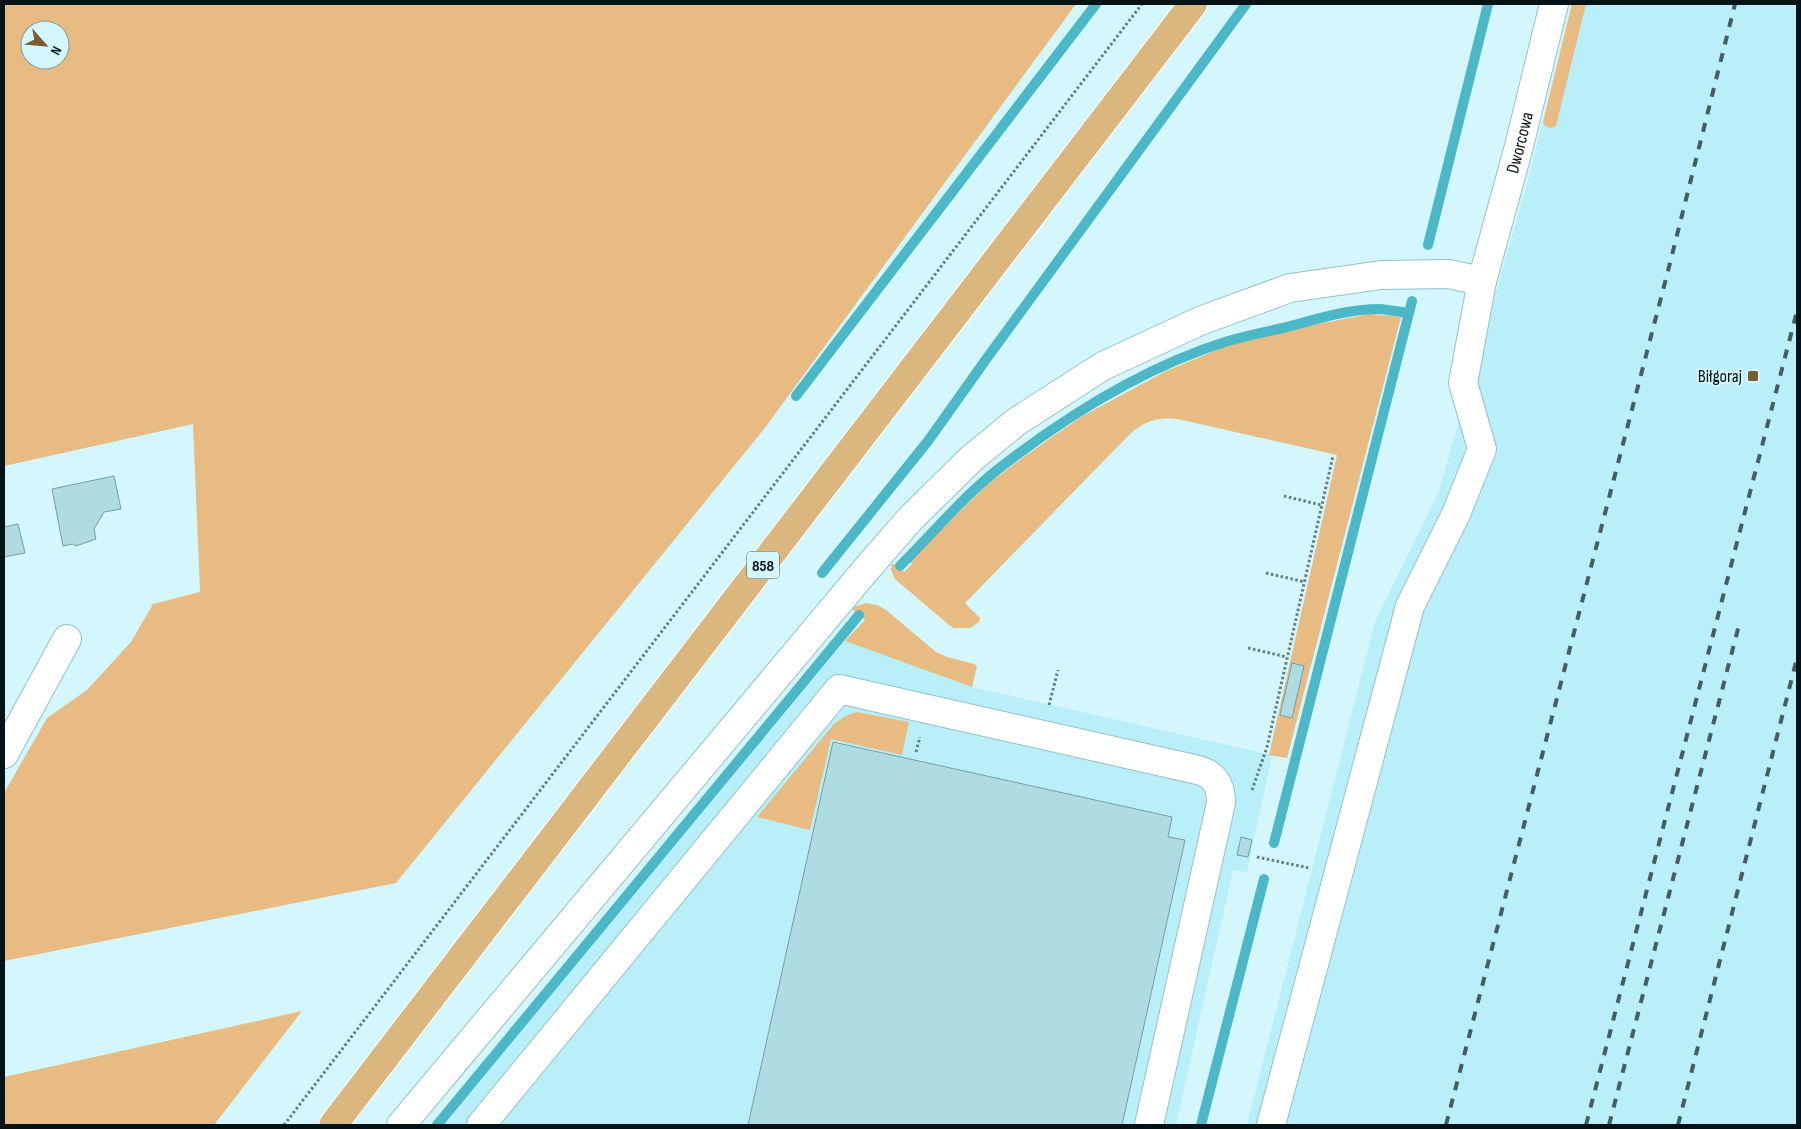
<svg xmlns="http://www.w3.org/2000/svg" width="1801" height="1129" viewBox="0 0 1801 1129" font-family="'Sofia Sans Condensed',sans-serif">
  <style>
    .built { fill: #b8eff8 }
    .green { fill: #e8bb82; fill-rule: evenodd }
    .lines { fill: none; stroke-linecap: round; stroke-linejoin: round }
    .stream { stroke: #4cb7c7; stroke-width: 10 }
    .building { fill: #afdce3; stroke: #739da4 }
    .minor-casing { stroke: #96c1c8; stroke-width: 30 }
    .major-casing { stroke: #fff; stroke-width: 30 }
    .path { stroke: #647d81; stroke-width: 3; stroke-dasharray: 2.5 2.5; stroke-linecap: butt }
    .minor { stroke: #fff; stroke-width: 28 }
    .major { stroke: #dbb780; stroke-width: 28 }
    .rail { stroke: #475d61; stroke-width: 4; stroke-dasharray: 9 9; stroke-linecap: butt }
    .poi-dot { fill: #7b5b30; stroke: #d3f7fd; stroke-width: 2 }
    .labels { text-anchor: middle; stroke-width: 4; stroke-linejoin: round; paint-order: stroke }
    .shield { fill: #d3f7fd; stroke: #42585b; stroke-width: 1 }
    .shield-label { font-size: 16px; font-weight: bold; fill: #041416 }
    .street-label { font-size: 18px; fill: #041416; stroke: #d3f7fd }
    .poi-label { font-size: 18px; fill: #041416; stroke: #d3f7fd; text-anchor: end }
  </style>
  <rect width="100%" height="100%" fill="#d3f7fd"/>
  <g class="built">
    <polygon points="1572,4 1797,4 1797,1125 1247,1125 1375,622 1439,491 1527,184"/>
    <polygon points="845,641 972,687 1272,755 1247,872 1233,870 1176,1125 437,1125 633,895"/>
  </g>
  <g class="green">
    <path d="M4,4H1076L764,429L396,883L4,961V793L47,718L87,690L131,642L153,604L200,592L193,424L4,466ZM30,30H60V60H30Z"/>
    <polygon points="1572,4 1586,4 1557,122 1555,127 1550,128 1545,126 1543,122"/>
    <path d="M1369,314L1401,317L1287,758L1269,755L1337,455L1182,420C1160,416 1145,420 1129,435L965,603L980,618L979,622L970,628H954L949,625L895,579L891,570L892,564H895L904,572L912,564L909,561L987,485L1022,458L1081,417L1166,371L1229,345L1288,330Z"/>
    <polygon points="866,603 877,605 886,610 936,652 947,657 974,664 977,666 972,687 845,641 865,620 851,608"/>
    <polygon points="857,712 909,722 902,755 831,739 810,830 757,817 834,724 845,716"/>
    <polygon points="302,1011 214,1125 4,1125 4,1077"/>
  </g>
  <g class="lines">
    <g class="stream">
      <polyline points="1428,245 1488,4"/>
      <polyline points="796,396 1096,4"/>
      <path d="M900,566C932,534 962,498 997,470C1066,416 1144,367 1228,341C1246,336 1264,332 1283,328C1314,320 1347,309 1379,309C1389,310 1400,312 1409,313"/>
      <polyline points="822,573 928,441 987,358 1246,4"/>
      <polyline points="1274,843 1412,301"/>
      <polyline points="437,1125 859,615"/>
      <polyline points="1201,1125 1264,879"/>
    </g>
  </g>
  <g class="building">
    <polygon points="114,476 121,509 104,512 94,529 96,539 76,546 73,544 63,546 52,489"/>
    <polygon points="18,524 25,553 4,557 4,527"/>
    <polygon points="1292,663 1304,666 1292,718 1280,715"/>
    <polygon points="833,742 1172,817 1168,837 1185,840 1122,1125 748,1125"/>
    <polygon points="1241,837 1252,840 1248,857 1237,855"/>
  </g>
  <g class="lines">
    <defs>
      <g id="minor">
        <polyline points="4,754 67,639"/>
        <polyline points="401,1125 864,572 910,519 971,459 1016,422 1103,366 1200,321 1290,288 1381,275 1448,274 1482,281"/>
        <path d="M481,1125L839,689L1198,770C1216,775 1221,786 1221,803L1149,1125"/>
        <path id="s1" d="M1271,1125L1410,606L1456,514L1482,449L1463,383L1482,281L1518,150L1554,4"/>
      </g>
      <polyline id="major" points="333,1125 1193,4"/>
    </defs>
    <use href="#minor" class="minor-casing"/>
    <use href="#major" class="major-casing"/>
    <g class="path">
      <polyline points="1284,496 1321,505"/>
      <polyline points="1266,573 1305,582"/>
      <polyline points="1248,648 1287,657"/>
      <polyline points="1049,705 1058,670"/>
      <polyline points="916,752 920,737"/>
      <polyline points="1252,790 1267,747 1333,456"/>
      <polyline points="1257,857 1309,868"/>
      <polyline points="284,1125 1142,4"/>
    </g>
    <use href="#minor" class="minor"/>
    <use href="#major" class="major"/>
    <g class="rail">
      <polyline points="1446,1125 1669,267 1735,4"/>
      <polyline points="1586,1125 1797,311"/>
      <polyline points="1609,1125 1739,625"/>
      <polyline points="1678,1125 1797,658"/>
    </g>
  </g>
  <rect class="poi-dot" x="1747" y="370" width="12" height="12" rx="2.5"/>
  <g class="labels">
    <rect class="shield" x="747" y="551.5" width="32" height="27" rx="4"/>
    <g class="shield-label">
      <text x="763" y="571">858</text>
    </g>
    <g class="street-label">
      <text dy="6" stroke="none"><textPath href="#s1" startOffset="1026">Dworcowa</textPath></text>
    </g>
    <g class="poi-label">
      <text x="1742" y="382">Biłgoraj</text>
    </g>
  </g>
  <rect width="1801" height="1129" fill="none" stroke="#041416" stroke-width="10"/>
  <g transform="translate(45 45) rotate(117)"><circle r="24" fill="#d3f7fd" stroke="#809ca1"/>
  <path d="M0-4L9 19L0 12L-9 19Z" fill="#7b5b30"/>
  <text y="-8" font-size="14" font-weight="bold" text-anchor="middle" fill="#041416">N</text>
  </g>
</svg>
